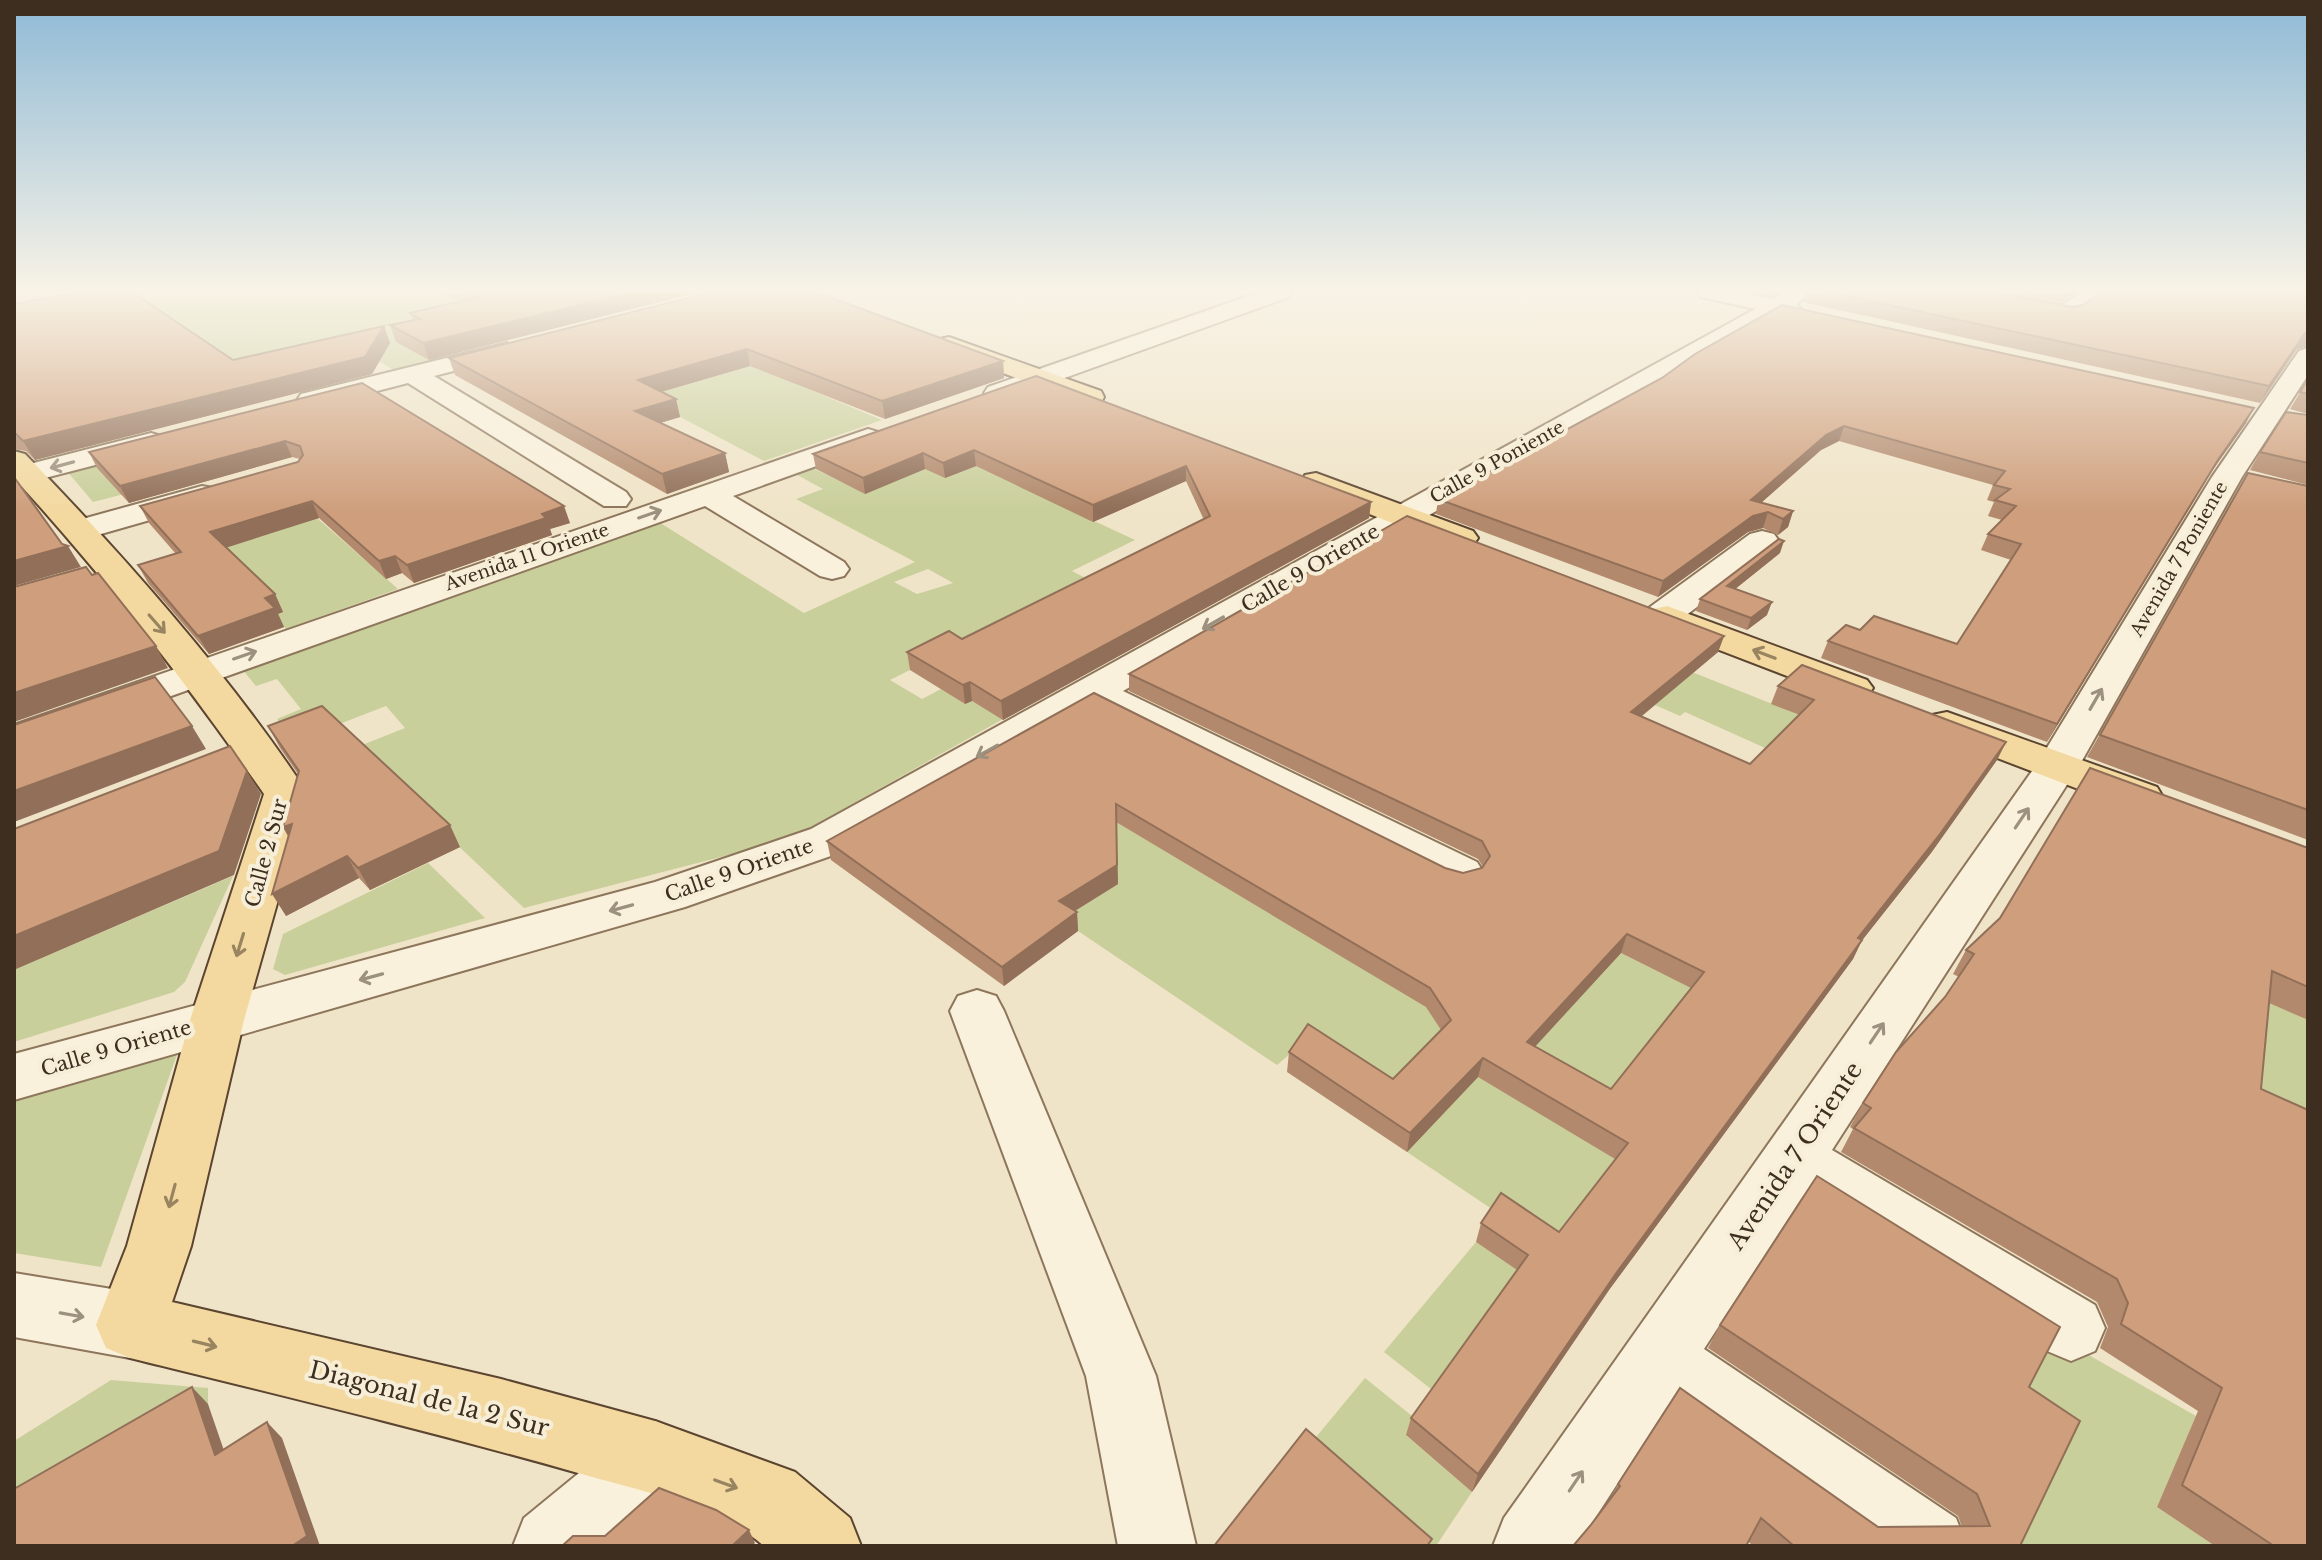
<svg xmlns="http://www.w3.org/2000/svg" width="2322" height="1560" viewBox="0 0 2322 1560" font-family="'Libre Baskerville',serif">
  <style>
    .green { fill: #c9cf9b; fill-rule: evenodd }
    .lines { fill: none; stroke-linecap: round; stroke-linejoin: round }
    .minor-casing { stroke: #8d765c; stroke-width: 4 }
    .major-casing { stroke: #5b4430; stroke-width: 4 }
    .minor { fill: #faf1dc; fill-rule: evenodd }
    .major { fill: #f3d9a0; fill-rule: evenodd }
    .wall { fill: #b2896c; fill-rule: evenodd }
    .shaded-wall { fill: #916f58 }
    .building { fill: #cf9f7d; stroke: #916f58; stroke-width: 2; fill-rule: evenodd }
    .oneway { stroke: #9c907e }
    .oneway2 { stroke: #988460 }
    .labels { text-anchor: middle; stroke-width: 8; stroke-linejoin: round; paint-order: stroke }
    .far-street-label { font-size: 18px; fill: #3d2e20; stroke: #f7eed8 }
    .street-label { font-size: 20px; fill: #3d2e20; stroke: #f7eed8 }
    .near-street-label { font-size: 24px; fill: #3d2e20; stroke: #f7eed8 }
  </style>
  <rect width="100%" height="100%" fill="#f0e4c8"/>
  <g class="green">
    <polygon points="131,292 565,292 417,330 458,354 395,371 360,350 241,378"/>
    <polygon points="697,342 882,420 764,461 642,397"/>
    <path d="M835,455L976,466L1135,540L1072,571L1101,586L984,633L890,680L922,699L941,689L965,704L972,701L1003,719L790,839L524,908L399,790L309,766L405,728L386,706L293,742L277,719L301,709L277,679L256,686L242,669L654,519L804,613L915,562L796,499L823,489L790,471L806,465L865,493ZM928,569L953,583L917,594L894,582Z"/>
    <polygon points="94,463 116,488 124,487 128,493 93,502 66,470"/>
    <polygon points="317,518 398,589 286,629 274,616 283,612 218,550"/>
    <polygon points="1692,672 1808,718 1774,752 1685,712 1680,716 1655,705"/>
    <polygon points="1012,760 1460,1026 1435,1051 1621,1162 1553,1250 1407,1152 1401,1082 1304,1042 1277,1065 1078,931 938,844"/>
    <polygon points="428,863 485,918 285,975 273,969 283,934"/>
    <polygon points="233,876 185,982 174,992 14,1042 14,970"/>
    <polygon points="1617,951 1661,973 1762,1002 1607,1110 1522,1061"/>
    <polygon points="2193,968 2308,1020 2308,1138 2242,1106"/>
    <polygon points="183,1038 101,1267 14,1253 14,1095"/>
    <polygon points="1476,1242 1522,1273 1436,1393 1384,1352"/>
    <polygon points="2050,1333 2196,1416 2157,1507 2215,1546 2009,1546 2009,1409"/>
    <polygon points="1365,1378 1417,1420 1407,1436 1472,1492 1436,1546 1406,1546 1302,1454"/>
    <polygon points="111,1380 208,1388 208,1404 14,1517 14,1441"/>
  </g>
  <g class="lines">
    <defs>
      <g id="minor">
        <polygon points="1260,292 1292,292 1289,297 1006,399 988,399 984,393 988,387"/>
        <polygon points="1698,292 1740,292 1773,299 1785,292 1812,292 1796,304 1801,309 1797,314 1779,314 1123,691 1477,862 1484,873 1477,884 1460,889 1443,884 1111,713 1094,707 845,851 685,907 14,1100 14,1054 655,882 811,829 1755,309 1701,297"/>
        <polygon points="1948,292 1992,292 2062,305 2082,292 2107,292 2074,318 2066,320 1959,299"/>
        <polygon points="507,343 519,350 516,355 434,376 626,492 631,499 626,506 604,506 408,383 311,408 301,406 297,400 301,394"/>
        <polygon points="2308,348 2308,375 2242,477 2079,766 1832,1150 2095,1305 2105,1328 2095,1351 2071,1361 2047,1351 1803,1196 1704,1349 1956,1518 1967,1546 1862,1546 1667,1407 1577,1546 1493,1546 1504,1518 2037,764 2212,477 2299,351"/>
        <polygon points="868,429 878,432 882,438 878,444 733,496 844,562 849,569 844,576 832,579 820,576 705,506 14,752 14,725"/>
        <polygon points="151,433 161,436 165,442 161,448 14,486 14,468"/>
        <polygon points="202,486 213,488 218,495 213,502 80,540 68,537 64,530 68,523"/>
        <polygon points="1762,531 1774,534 1779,541 1774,548 1676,623 1663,626 1650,623 1645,615 1650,607 1750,534"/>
        <polygon points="977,990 996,996 1004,1011 1156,1376 1196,1546 1118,1546 1086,1376 950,1011 958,996"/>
        <polygon points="14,1273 130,1292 154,1302 164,1325 154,1348 130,1358 14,1337"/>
        <polygon points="655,1421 681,1432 692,1458 681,1484 611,1546 513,1546 524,1518 629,1432"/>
      </g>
      <g id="major">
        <polygon points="949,337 1101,391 1104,397 1101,403 1081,403 940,349 937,344 940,339"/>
        <path d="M14,451L25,454C124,556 230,675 308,794L244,1020L191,1246L172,1302L501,1379L655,1421L795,1472L850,1518L861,1546H764C719,1506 637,1490 578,1473C430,1431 280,1395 130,1358L106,1348L96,1325L127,1246L190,1020L264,794C187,684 105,577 14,478Z"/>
        <polygon points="1316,473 1473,531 1478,538 1473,545 1461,548 1449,545 1305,489 1301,482 1305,475"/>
        <polygon points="1667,606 1867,680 1873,688 1867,696 1853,700 1839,696 1654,625 1649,617 1654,609"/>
        <polygon points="1947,712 2157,787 2163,797 2157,807 2141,811 2125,807 1932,733 1926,724 1932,715"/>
      </g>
    </defs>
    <use href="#minor" class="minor-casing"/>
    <use href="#major" class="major-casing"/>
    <use href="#minor" class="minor"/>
    <use href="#major" class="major"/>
  </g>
  <g class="wall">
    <polygon points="439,292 699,292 429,360 396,342 390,325 413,320 410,313 460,301"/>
    <polygon points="712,292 1003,361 1004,378 885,419 750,366 661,392 676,399 680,417 660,423 725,453 729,472 667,494 455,375 449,358"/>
    <polygon points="1740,292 1780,292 1772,296"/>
    <polygon points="1806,292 1989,292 2072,307 2308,292 2308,346 2297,349 2260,403 1803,302"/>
    <polygon points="2007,292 2078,292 2061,302"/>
    <polygon points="14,304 233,360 390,343 372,374 35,460 26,451 14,449"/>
    <polygon points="1036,376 1371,502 1369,518 1003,720 972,701 965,704 910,670 907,652 962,639 1204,520 1186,481 1093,522 976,466 945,478 925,469 865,494 816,469 813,454"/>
    <polygon points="1662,378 2246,423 2209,475 2047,742 1821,658 1828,641 1860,630 1957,644 2011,560 1981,550 1988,534 2002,520 1988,516 1994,502 1987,500 1993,485 1839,441 1821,450 1761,503 1793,511 1788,527 1778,535 1763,528 1748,532 1658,597 1436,514 1438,499"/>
    <polygon points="2308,379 2308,414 2290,409"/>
    <polygon points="362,383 570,523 550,529 552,535 414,583 402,573 386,579 319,518 225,547 275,594 283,612 278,614 284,627 209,654 148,583 138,565 176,554 149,523 140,506 298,462 300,459 292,457 129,503 97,468 89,452"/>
    <polygon points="2308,415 2308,485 2250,470 2260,452"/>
    <polygon points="2248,473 2308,486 2308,840 2087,757"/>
    <polygon points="1780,553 1735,589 1767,615 1747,630 1696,611 1700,599"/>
    <path d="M1724,636L1718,652L1642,716L1750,764L1800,715L1771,704L1778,686L2006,742L1997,760L1931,853L1862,940L1853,959L1609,1290L1472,1492L1406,1435L1411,1418L1517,1270L1476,1242L1481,1223L1559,1232L1615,1159L1478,1077L1407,1152L1287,1072L1289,1052L1393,1079L1441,1030L1426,1007L1116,822L1118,884L1075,911L1077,912L1078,931L1004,986L831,860L827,841L1094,693L1445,868L1463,873L1482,868L1483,867L1478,859L1129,691V674ZM1621,953L1691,988L1611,1089L1535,1046Z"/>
    <polygon points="268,726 460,847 370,890 359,878 286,916 288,836 298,774 280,748"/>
    <polygon points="2308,848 2308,1020 2269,1003 2261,1089 2308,1546 2215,1546 2157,1507 2198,1411 2100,1348 2108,1327 2097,1302 1841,1152 1853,1129 1850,1127 1863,1103 1945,997 1959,977 1953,974 1966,950"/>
    <polygon points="1720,1325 2029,1387 2020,1546 1753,1546 1748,1541 1590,1526 1609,1501 1618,1484 1878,1527 1962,1527 1958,1516 1708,1348"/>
  </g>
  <g class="shaded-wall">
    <polygon points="634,292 699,292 429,360 423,343"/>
    <polygon points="2066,292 2078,292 2061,302"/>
    <polygon points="384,326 390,343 372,374 35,460 23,441"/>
    <polygon points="2305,333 2308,333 2308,346 2297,349 2260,403 2269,386"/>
    <polygon points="747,349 750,366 643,397 638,380"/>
    <polygon points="1003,361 1004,378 885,419 882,401"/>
    <polygon points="676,399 680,417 640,429 635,411"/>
    <polygon points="2254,408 2246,423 2209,475 2047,742 2057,724 2218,460"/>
    <polygon points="1844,426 1839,441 1821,450 1746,516 1751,500 1826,435"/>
    <polygon points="285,441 292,457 129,503 120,486"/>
    <polygon points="974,450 976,466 945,478 943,463"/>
    <polygon points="725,453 729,472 667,494 662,474"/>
    <polygon points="923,453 925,469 865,494 863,478"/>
    <polygon points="1186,466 1186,481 1093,522 1093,505"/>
    <polygon points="312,501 319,518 219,550 210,532"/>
    <polygon points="1371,502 1369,518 1003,720 1001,701"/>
    <polygon points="564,506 570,523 550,529 552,535 414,583 407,565"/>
    <polygon points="1793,511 1788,527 1778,535 1783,519"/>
    <polygon points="1768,512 1763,528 1748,532 1658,597 1663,581 1753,516"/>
    <polygon points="1784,541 1780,553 1724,598 1727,586"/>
    <polygon points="68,546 81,567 14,586 14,561"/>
    <polygon points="395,556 402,573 386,579 379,561"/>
    <polygon points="275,594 283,612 278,614 284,627 209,654 198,636 265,598"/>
    <polygon points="1772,602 1767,615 1747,630 1751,618"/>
    <polygon points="1724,636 1718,652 1626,729 1631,712"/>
    <polygon points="156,646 168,668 14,722 14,693"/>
    <polygon points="970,682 972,701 965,704 963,685"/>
    <polygon points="192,726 206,749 14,822 14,791"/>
    <polygon points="2006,742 1997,760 1931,853 1849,957 1858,938"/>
    <polygon points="247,771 261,794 234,875 14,970 14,936"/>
    <polygon points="1116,822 1118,884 1060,920 1059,901"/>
    <polygon points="292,824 295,849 283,827"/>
    <polygon points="450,825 460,847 370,890 358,868"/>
    <polygon points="347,856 359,878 286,916 272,894"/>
    <polygon points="1077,912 1078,931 1004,986 1002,967"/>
    <polygon points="1627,934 1621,953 1522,1061 1527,1042"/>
    <polygon points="1862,940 1853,959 1609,1290 1472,1492 1478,1474 1617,1272"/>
    <polygon points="1483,1058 1478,1077 1407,1152 1410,1133"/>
    <polygon points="192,1387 208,1404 231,1471 215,1455"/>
    <polygon points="267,1422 282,1438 320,1546 292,1546"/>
    <polygon points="749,1530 755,1543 752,1546 732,1546"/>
  </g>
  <g class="building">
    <polygon points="78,292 132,292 233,360 384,326 365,357 23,441 14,432 14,304"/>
    <polygon points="468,292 634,292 423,343 390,325 420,319 410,313 479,297"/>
    <polygon points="712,292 816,292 1003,361 882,401 747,349 638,380 676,399 635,411 725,453 662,474 449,358"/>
    <polygon points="1828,292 1989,292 2072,307 2083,305 2100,292 2308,292 2308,333 2305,333 2269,386"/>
    <polygon points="1782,305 2254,408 2218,460 2057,724 1828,641 1846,625 1860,630 1874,616 1957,644 2021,544 1988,534 2016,506 1995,500 2010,489 1994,485 2005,471 1844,426 1826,435 1751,500 1793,511 1783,519 1768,512 1753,516 1663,581 1438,499 1662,378 1695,354"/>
    <polygon points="1036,376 1371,502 1001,701 970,682 963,685 907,652 949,631 962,639 1210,516 1186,466 1093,505 974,450 943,463 923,453 863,478 813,454"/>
    <polygon points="2308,379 2308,394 2300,392"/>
    <polygon points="362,383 564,506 542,514 546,518 407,565 395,556 379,561 312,501 210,532 275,594 265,598 275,608 198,636 138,565 181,552 140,506 298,462 303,455 300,446 285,441 120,486 89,452"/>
    <polygon points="2286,412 2308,415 2308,463 2260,452"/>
    <polygon points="2248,473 2308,486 2308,810 2100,735"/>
    <polygon points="14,477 62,544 68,546 14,561"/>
    <path d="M1407,516L1724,636L1631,712L1750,764L1814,700L1778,686L1802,665L2006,742L1940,834L1858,938L1862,940L1617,1272L1478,1474L1411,1418L1528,1255L1481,1223L1501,1193L1559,1232L1628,1143L1483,1058L1410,1133L1289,1052L1308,1024L1393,1079L1451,1020L1430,988L1116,804L1117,865L1059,901L1077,912L1002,967L827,841L1094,693L1445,868L1463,873L1482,868L1490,856L1482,841L1129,674ZM1627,934L1704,972L1611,1089L1527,1042Z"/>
    <polygon points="1779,539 1784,541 1727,586 1772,602 1751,618 1700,599"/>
    <polygon points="86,567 92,575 98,573 156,646 14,693 14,587"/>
    <polygon points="155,677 192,726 14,791 14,725"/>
    <polygon points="322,706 450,825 358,868 347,856 272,894 292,824 283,827 299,771 268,726"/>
    <polygon points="230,746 247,771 219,851 14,936 14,829"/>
    <polygon points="2090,768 2308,848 2308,987 2272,971 2261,1089 2308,1110 2308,1546 2274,1546 2182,1485 2222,1388 2121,1324 2128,1303 2117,1279 1854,1128 1871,1108 1863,1103 1896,1052 1945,997 1974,954 1966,950 2000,918"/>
    <polygon points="1817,1176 2060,1327 2029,1387 2080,1421 2020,1546 1794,1546 1761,1518 1746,1546 1573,1546 1590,1526 1620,1486 1618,1484 1680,1388 1878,1527 1990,1526 1977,1494 1720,1325"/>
    <polygon points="192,1387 215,1455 267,1422 307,1536 292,1546 14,1546 14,1489"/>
    <polygon points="1306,1429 1432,1539 1427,1546 1214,1546"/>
    <polygon points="659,1488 716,1510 749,1530 732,1546 562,1546 573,1536 605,1536"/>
  </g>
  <defs><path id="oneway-shaft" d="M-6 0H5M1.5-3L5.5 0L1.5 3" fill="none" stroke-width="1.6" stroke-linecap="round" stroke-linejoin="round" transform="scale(2)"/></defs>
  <g class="oneway">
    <use href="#oneway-shaft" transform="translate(62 465) rotate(165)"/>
    <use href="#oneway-shaft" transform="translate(650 514) rotate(-19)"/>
    <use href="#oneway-shaft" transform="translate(1213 623) rotate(150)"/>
    <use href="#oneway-shaft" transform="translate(245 655) rotate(-19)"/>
    <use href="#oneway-shaft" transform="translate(2096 699) rotate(-60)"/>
    <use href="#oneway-shaft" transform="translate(987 751) rotate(151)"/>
    <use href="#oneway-shaft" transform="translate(2022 818) rotate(-56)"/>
    <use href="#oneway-shaft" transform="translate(621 908) rotate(165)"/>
    <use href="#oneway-shaft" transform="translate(371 977) rotate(165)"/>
    <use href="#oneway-shaft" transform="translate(1877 1033) rotate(-56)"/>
    <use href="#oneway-shaft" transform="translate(72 1315) rotate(10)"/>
    <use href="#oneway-shaft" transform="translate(1576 1481) rotate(-56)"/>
  </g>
  <g class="oneway2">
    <use href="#oneway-shaft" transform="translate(157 624) rotate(49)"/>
    <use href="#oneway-shaft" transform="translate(1764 654) rotate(-159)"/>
    <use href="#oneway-shaft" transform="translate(240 945) rotate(107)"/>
    <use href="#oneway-shaft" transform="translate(172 1196) rotate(105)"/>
    <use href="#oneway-shaft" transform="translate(205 1344) rotate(14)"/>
    <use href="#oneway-shaft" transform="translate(726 1484) rotate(20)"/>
  </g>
  <linearGradient id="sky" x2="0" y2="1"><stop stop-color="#8fbad6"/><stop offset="0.57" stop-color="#f8f3e6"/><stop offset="1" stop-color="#f8f3e6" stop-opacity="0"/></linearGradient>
  <rect width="2322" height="510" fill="url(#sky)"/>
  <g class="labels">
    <g class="far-street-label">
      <text transform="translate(1497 462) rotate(-29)" y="6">Calle 9 Poniente</text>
      <text transform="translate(527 557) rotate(-19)" y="6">Avenida 11 Oriente</text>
      <text transform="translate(2179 559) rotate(-60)" y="6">Avenida 7 Poniente</text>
    </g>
    <g class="street-label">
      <text transform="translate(1310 568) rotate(-30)" y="7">Calle 9 Oriente</text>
      <text transform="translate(266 853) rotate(-75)" y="7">Calle 2 Sur</text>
      <text transform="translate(739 870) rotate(-19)" y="7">Calle 9 Oriente</text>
      <text transform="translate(116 1048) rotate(-16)" y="7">Calle 9 Oriente</text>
    </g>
    <g class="near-street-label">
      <text transform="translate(1795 1156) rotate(-56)" y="8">Avenida 7 Oriente</text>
      <text transform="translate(429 1399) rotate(14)" y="8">Diagonal de la 2 Sur</text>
    </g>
  </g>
  <rect width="2322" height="1560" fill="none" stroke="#3d2e20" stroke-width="32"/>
</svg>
